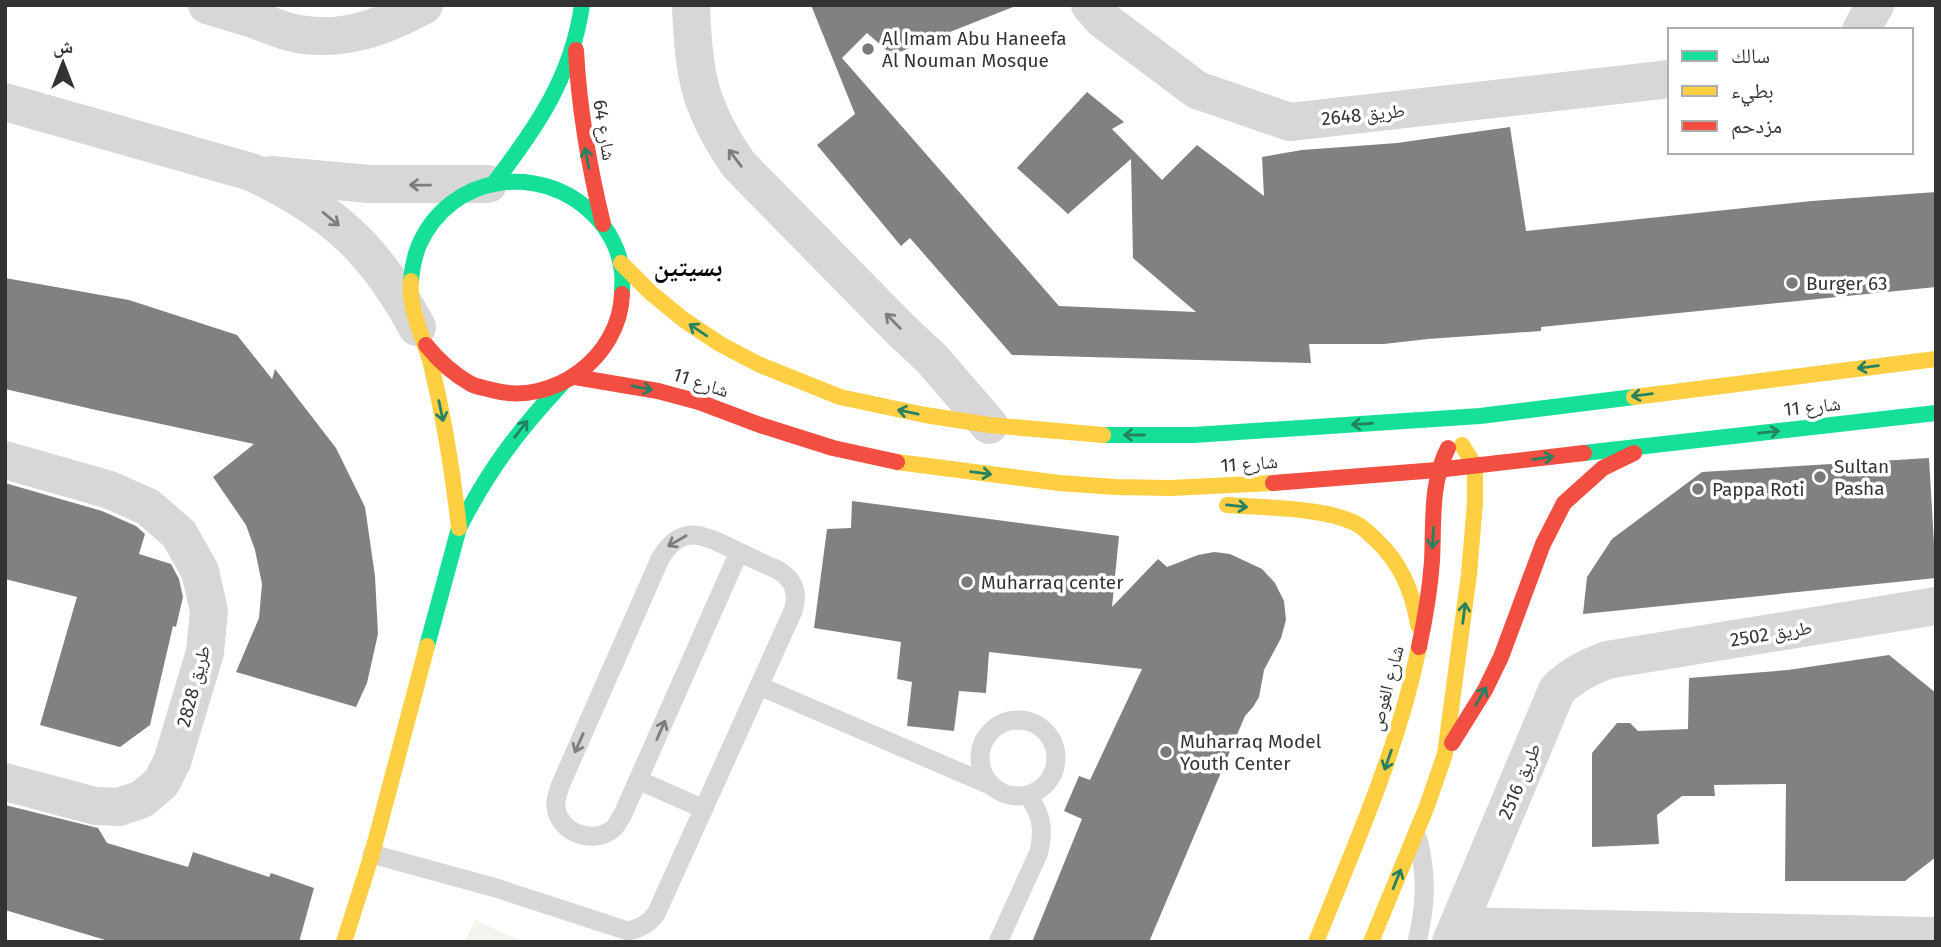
<svg xmlns="http://www.w3.org/2000/svg" width="1941" height="947" viewBox="0 0 1941 947" font-family="'Fira Sans','Noto Naskh Arabic',sans-serif">
  <style>
    .green { fill: #f1f5ed }
    .building { fill: #818181 }
    .lines { fill: none; stroke-linecap: round; stroke-linejoin: round }
    .lane { stroke: #d7d7d7; stroke-width: 19 }
    .street { stroke: #d7d7d7; stroke-width: 38 }
    .fast { stroke: #16e098; stroke-width: 16 }
    .slow { stroke: #ffcf43; stroke-width: 16 }
    .jam { stroke: #f24e42; stroke-width: 16 }
    .oneway { stroke: #268160 }
    .oneway2 { stroke: #7d7d7d }
    .poi-dot { fill: #7a7a7a; stroke: #fff; stroke-width: 2.5 }
    .labels { text-anchor: middle; stroke-width: 7; stroke-linejoin: round; paint-order: stroke }
    .poi-label { font-size: 19px; fill: #333; stroke: #fff; text-anchor: start }
    .street-label { font-size: 19px; fill: #333; stroke: #fff }
    .district-label { font-size: 26px; font-weight: bold; fill: #000; stroke: #fff }
  </style>
  <rect width="100%" height="100%" fill="#fff"/>
  <polygon class="green" points="475,920 523,942 465,942"/>
  <g class="building">
    <polygon points="811,5 1013,5 1013,7 892,55 867,33 842,58 1059,306 1196,312 1133,258 1131,159 1068,214 1017,168 1087,92 1124,122 1112,129 1162,180 1197,145 1264,196 1262,157 1302,150 1397,143 1510,127 1526,231 1812,201 1936,192 1936,287 1541,327 1541,331 1428,339 1384,344 1309,344 1311,363 1012,355 910,238 901,246 817,145 855,114"/>
    <polygon points="5,278 129,300 237,335 272,379 275,369 336,448 365,507 375,576 378,634 367,683 356,707 236,672 259,618 262,584 255,550 246,525 213,477 254,444 96,410 5,389"/>
    <polygon points="1929,458 1936,578 1583,614 1587,577 1612,539 1702,472"/>
    <polygon points="5,483 102,511 136,526 145,534 139,554 171,564 179,579 183,597 176,627 173,626 150,725 120,747 40,725 77,597 5,579"/>
    <polygon points="852,501 1119,536 1112,607 1158,559 1167,567 1198,555 1214,552 1230,554 1262,569 1275,583 1284,601 1286,620 1281,638 1264,670 1259,697 1253,707 1245,716 1149,942 1032,942 1082,819 1064,811 1079,776 1090,780 1142,669 989,652 986,693 959,691 954,731 907,726 912,682 897,679 901,642 814,628 827,529 851,528"/>
    <polygon points="1889,655 1936,693 1936,857 1905,881 1785,881 1786,784 1714,785 1715,796 1682,796 1657,815 1659,844 1592,847 1592,753 1617,723 1630,723 1638,731 1688,729 1689,678 1788,670"/>
    <polygon points="5,805 98,828 107,843 188,867 193,852 269,877 271,873 314,888 299,942 112,942 5,910"/>
  </g>
  <g class="lines">
    <g class="lane">
      <polyline points="759,686 990,785"/>
      <circle cx="1018" cy="758" r="38"/>
      <polyline points="638,780 704,809"/>
      <path d="M372,854L496,888L628,931C641,928 648,924 656,914L793,611C799,593 794,579 778,570C762,563 747,556 731,548C701,534 680,524 660,559L560,786C559,791 556,797 556,802C554,831 593,847 614,828C617,825 620,818 623,814L739,552"/>
      <path d="M998,942L1039,852C1044,830 1042,814 1028,796"/>
      <path d="M1417,942C1426,906 1427,875 1418,839"/>
    </g>
    <g class="street">
      <path d="M207,5C222,10 238,14 253,19C265,23 277,29 289,32C338,44 382,28 424,5"/>
      <path d="M691,5C693,73 699,108 739,165L900,329L932,359L989,425"/>
      <polyline points="1090,5 1102,19 1197,90 1290,122 1670,79"/>
      <polyline points="1861,30 1875,5"/>
      <path d="M5,102L251,172C332,210 375,249 417,327"/>
      <polyline points="271,175 369,184 488,184"/>
      <polyline points="5,460 110,490 148,507 179,534 200,571 209,611 205,652 172,762 161,783 142,799 119,807 95,806 5,782"/>
      <polyline points="1458,926 1936,936"/>
      <path d="M1451,942L1557,690C1572,675 1587,668 1607,660L1936,606"/>
    </g>
    <g class="fast">
      <path d="M494,183C537,127 572,76 582,5"/>
      <path d="M411,281C412,269 414,257 419,245C450,174 541,161 594,215C609,230 620,251 622,272C623,279 622,287 622,294"/>
      <polyline points="1103,435 1194,435 1480,416 1634,397"/>
      <polyline points="1584,453 1936,413"/>
      <path d="M427,646L459,528C488,471 517,432 561,385"/>
    </g>
    <g class="slow">
      <polyline points="621,263 651,293 684,320 720,344 758,364 840,397 925,415 989,425 1103,435"/>
      <path d="M411,281C408,311 424,337 431,364C444,418 453,473 459,528"/>
      <polyline points="1634,397 1936,359"/>
      <polyline points="897,462 1059,483 1115,487 1171,488 1273,483"/>
      <path d="M1227,505C1265,508 1321,507 1355,523C1363,527 1370,534 1376,540C1401,563 1413,592 1418,625"/>
      <polyline points="344,942 372,854 427,646"/>
      <path d="M1316,942C1355,845 1398,750 1419,647"/>
      <polyline points="1371,942 1427,806 1445,754 1469,574 1475,503 1475,466 1462,445"/>
    </g>
    <g class="jam">
      <path d="M576,50C579,109 589,167 603,224"/>
      <path d="M426,345C439,361 453,374 471,384C477,387 485,388 492,390C553,407 620,357 622,294"/>
      <polyline points="575,377 658,391 699,402 760,425 833,448 897,462"/>
      <polyline points="1273,483 1437,470 1584,453"/>
      <path d="M1419,647C1425,619 1430,590 1432,561C1434,522 1430,483 1448,448"/>
      <polyline points="1452,743 1485,690 1501,657 1543,544 1564,503 1603,468 1634,453"/>
    </g>
  </g>
  <defs><path id="oneway-shaft" d="M-6 0H5M1.5-3L5.5 0L1.5 3" fill="none" stroke-width="1.6" stroke-linecap="round" stroke-linejoin="round" transform="scale(1.75)"/></defs>
  <g class="oneway">
    <use href="#oneway-shaft" transform="translate(587 158) rotate(-101)"/>
    <use href="#oneway-shaft" transform="translate(698 330) rotate(-146)"/>
    <use href="#oneway-shaft" transform="translate(1868 367) rotate(173)"/>
    <use href="#oneway-shaft" transform="translate(642 388) rotate(11)"/>
    <use href="#oneway-shaft" transform="translate(1642 395) rotate(173)"/>
    <use href="#oneway-shaft" transform="translate(441 411) rotate(78)"/>
    <use href="#oneway-shaft" transform="translate(908 412) rotate(-168)"/>
    <use href="#oneway-shaft" transform="translate(1362 424) rotate(176)"/>
    <use href="#oneway-shaft" transform="translate(521 429) rotate(-52)"/>
    <use href="#oneway-shaft" transform="translate(1769 432) rotate(-6)"/>
    <use href="#oneway-shaft" transform="translate(1134 435) rotate(180)"/>
    <use href="#oneway-shaft" transform="translate(1543 458) rotate(-7)"/>
    <use href="#oneway-shaft" transform="translate(981 473) rotate(7)"/>
    <use href="#oneway-shaft" transform="translate(1237 506) rotate(6)"/>
    <use href="#oneway-shaft" transform="translate(1433 538) rotate(93)"/>
    <use href="#oneway-shaft" transform="translate(1464 613) rotate(-83)"/>
    <use href="#oneway-shaft" transform="translate(1481 696) rotate(-60)"/>
    <use href="#oneway-shaft" transform="translate(1388 760) rotate(109)"/>
    <use href="#oneway-shaft" transform="translate(1397 879) rotate(-68)"/>
  </g>
  <g class="oneway2">
    <use href="#oneway-shaft" transform="translate(735 158) rotate(-127)"/>
    <use href="#oneway-shaft" transform="translate(420 185) rotate(-179)"/>
    <use href="#oneway-shaft" transform="translate(331 219) rotate(40)"/>
    <use href="#oneway-shaft" transform="translate(893 321) rotate(-135)"/>
    <use href="#oneway-shaft" transform="translate(677 541) rotate(150)"/>
    <use href="#oneway-shaft" transform="translate(661 730) rotate(-66)"/>
    <use href="#oneway-shaft" transform="translate(579 743) rotate(114)"/>
  </g>
  <g class="poi-dot">
    <circle cx="868" cy="49" r="7"/>
    <circle cx="1792" cy="283" r="7"/>
    <circle cx="1820" cy="477" r="7"/>
    <circle cx="1698" cy="489" r="7"/>
    <circle cx="967" cy="582" r="7"/>
    <circle cx="1166" cy="752" r="7"/>
  </g>
  <g class="labels">
    <g class="poi-label">
      <text x="882" y="45">Al Imam Abu Haneefa<tspan x="882" dy="22">Al Nouman Mosque</tspan></text>
      <text x="1806" y="290">Burger 63</text>
      <text x="1834" y="473">Sultan<tspan x="1834" dy="22">Pasha</tspan></text>
      <text x="1712" y="496">Pappa Roti</text>
      <text x="981" y="589">Muharraq center</text>
      <text x="1180" y="748">Muharraq Model<tspan x="1180" dy="22">Youth Center</tspan></text>
    </g>
    <g class="street-label">
      <text transform="translate(1363 114) rotate(-6)" y="7">طريق 2648</text>
      <text transform="translate(605 130) rotate(81)" y="7">شارع 64</text>
      <text transform="translate(701 382) rotate(18)" y="7">شارع 11</text>
      <text transform="translate(1812 406) rotate(-6)" y="7">شارع 11</text>
      <text transform="translate(1249 463) rotate(-4)" y="7">شارع 11</text>
      <text transform="translate(1771 633) rotate(-9)" y="7">طريق 2502</text>
      <text transform="translate(193 686) rotate(-75)" y="7">طريق 2828</text>
      <text transform="translate(1386 688) rotate(-75)" y="7">شارع الغوص</text>
      <text transform="translate(1519 781) rotate(-67)" y="7">طريق 2516</text>
    </g>
    <g class="district-label">
      <text x="688" y="276">بسيتين</text>
    </g>
  </g>
  <rect width="1941" height="947" fill="none" stroke="#333333" stroke-width="14"/>
  <rect x="1668" y="28" width="245" height="126" fill="#ffffff" stroke="#adadad" stroke-width="2"/>
  <rect x="1682" y="51" width="35" height="10" fill="#16e098" stroke="#adadad" stroke-width="2"/>
  <text x="1731" y="63" font-size="21" fill="#333333">سالك</text>
  <rect x="1682" y="86" width="35" height="10" fill="#ffcf43" stroke="#adadad" stroke-width="2"/>
  <text x="1731" y="98" font-size="21" fill="#333333">بطيء</text>
  <rect x="1682" y="121" width="35" height="10" fill="#f24e42" stroke="#adadad" stroke-width="2"/>
  <text x="1731" y="133" font-size="21" fill="#333333">مزدحم</text>
  <g transform="translate(63 63)" stroke="#ffffff" stroke-width="5" paint-order="stroke">
  <path d="M0-5L12 26L0 18L-12 26Z" fill="#333333"/>
  <text y="-10" font-size="19" font-weight="bold" text-anchor="middle" fill="#333333">ش</text>
  </g>
</svg>
